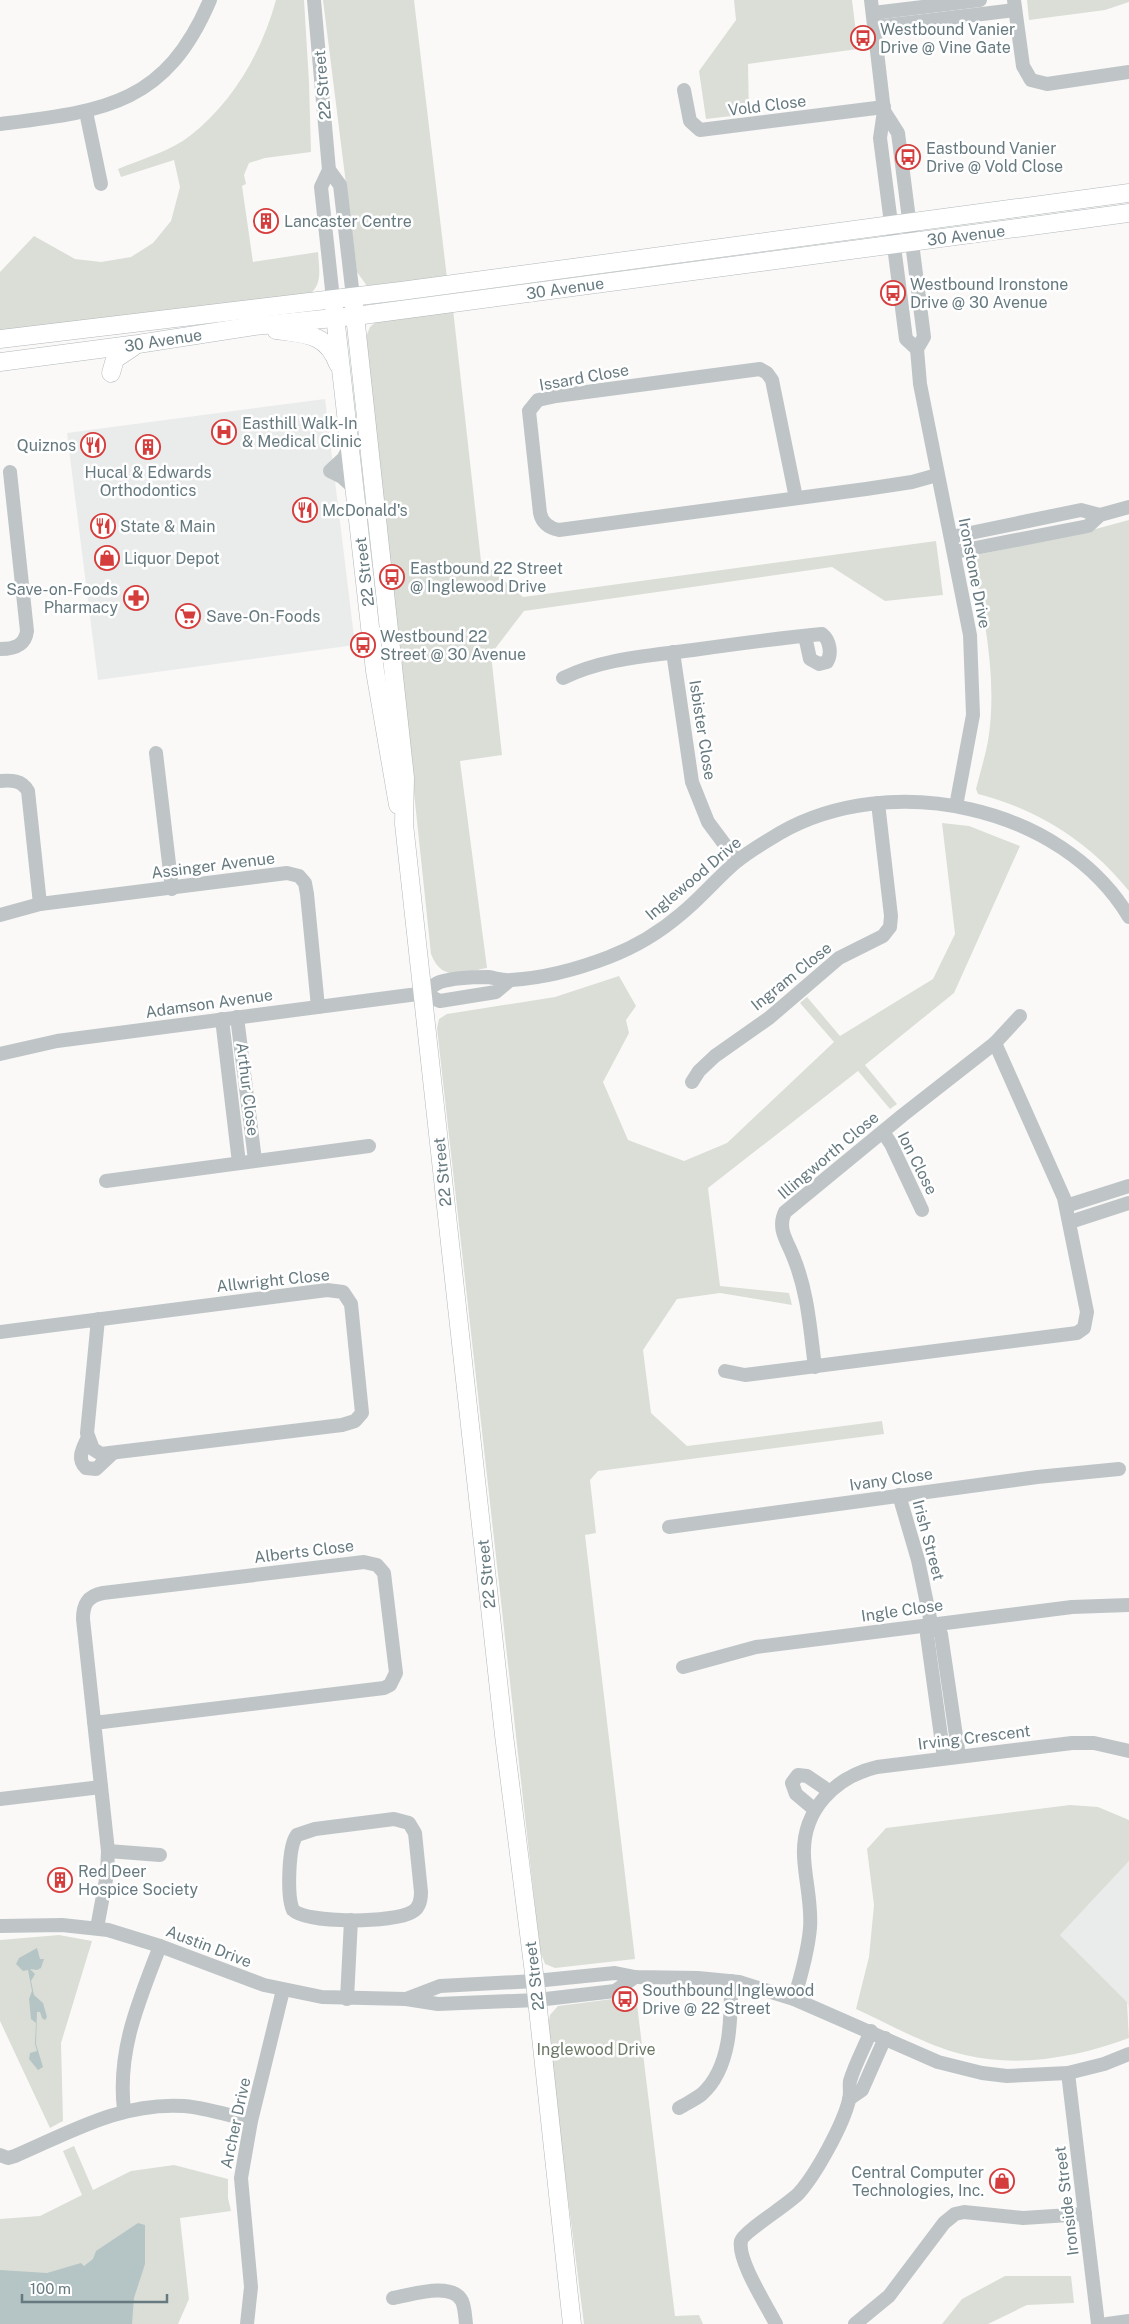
<svg xmlns="http://www.w3.org/2000/svg" width="1129" height="2324" viewBox="0 0 1129 2324" font-family="'Public Sans',sans-serif">
  <style>
    .built { fill: #eaebeb }
    .green { fill: #dbded7 }
    .water { fill: #b5c5c5 }
    .lines { fill: none; stroke-linecap: round; stroke-linejoin: round }
    .major-casing { stroke: #b1b8ba; stroke-width: 19 }
    .minor { stroke: #bfc5c7; stroke-width: 14 }
    .major { stroke: #fff; stroke-width: 18 }
    .labels { text-anchor: middle; stroke-width: 5; stroke-linejoin: round; paint-order: stroke }
    .poi-label { font-size: 16px; fill: #667a80; stroke: #fff; text-anchor: start }
    .street-label { font-size: 16px; fill: #667a80; stroke: #fff }
    .park-label { font-size: 16px; fill: #6d7966; stroke: #fff }
  </style>
  <rect width="100%" height="100%" fill="#faf9f8"/>
  <g class="built">
    <polygon points="325,399 355,645 98,680 67,433"/>
    <polygon points="1129,1861 1129,2009 1127,2002 1060,1935"/>
  </g>
  <g class="green">
    <path d="M276,0H304L309,82L311,152L265,158L249,163L244,175L246,184L242,186L253,262L318,252C319,269 323,284 309,295L0,333V272L34,236L75,259L101,262L131,257L153,243L171,221L180,187L174,160L121,177L118,169C142,159 171,151 191,135C234,101 262,51 276,0Z"/>
    <polygon points="323,0 414,0 447,278 376,288 367,286 357,272"/>
    <polygon points="734,0 852,0 858,49 748,64 749,114 706,119 699,71 736,20"/>
    <polygon points="1027,0 1129,0 1129,2 1105,10 1029,20"/>
    <path d="M453,309L481,561L523,597L936,541L943,595L885,601L832,567L524,611L491,654L502,755L460,761L487,968C463,972 442,983 431,954L366,337L370,327L377,321Z"/>
    <path d="M1129,520V891C1091,843 1038,809 978,794L976,789C980,773 985,757 988,741C998,680 984,615 972,556L1077,534Z"/>
    <polygon points="942,823 969,826 1020,846 954,993 865,1065 897,1104 890,1109 858,1071 708,1188 720,1286 789,1293 792,1305 720,1293 677,1299 643,1350 651,1413 687,1446 882,1421 884,1434 598,1471 590,1480 596,1533 585,1535 635,1959 555,1968 545,1964 540,1951 437,1028 439,1019 447,1014 555,997 619,976 636,1006 626,1020 629,1033 603,1082 628,1140 684,1161 727,1143 834,1042 800,1003 807,997 840,1036 933,979 955,934"/>
    <path d="M1070,1805L1098,1807L1129,1820V1861L1060,1935L1127,2002L1129,2038C1078,2057 1019,2068 965,2055C927,2046 891,2025 856,2009L869,1957L874,1905L867,1849L886,1828Z"/>
    <polygon points="59,1935 92,1941 61,2043 63,2121 50,2128 0,2021 0,1940"/>
    <polygon points="636,1996 675,2316 699,2315 703,2324 584,2324 547,2033 550,2015 558,2006"/>
    <polygon points="74,2146 93,2190 131,2171 174,2165 228,2179 228,2198 231,2211 180,2218 189,2299 178,2324 0,2324 0,2219 40,2216 82,2195 63,2151"/>
    <polygon points="1005,2276 1071,2276 1074,2303 1027,2305 988,2324 942,2324 962,2299"/>
  </g>
  <g class="water">
    <polygon points="37,1948 40,1959 44,1959 41,1968 37,1970 30,1969 35,1974 31,1981 34,1995 43,2003 47,2017 45,2020 42,2018 40,2012 37,2012 36,2044 43,2067 38,2070 29,2059 30,2053 37,2051 35,2044 36,2023 31,2019 29,1999 32,1991 28,1970 23,1971 16,1964 19,1958"/>
    <polygon points="138,2223 145,2225 145,2264 134,2298 132,2324 0,2324 0,2270 47,2273 81,2263 84,2266 93,2259 96,2251"/>
  </g>
  <g class="lines">
    <defs>
      <g id="major">
        <polyline points="353,297 405,778 404,824 504,1735 535,1981 572,2324"/>
        <polyline points="334,307 375,671 398,805"/>
        <path d="M276,330C305,334 327,333 338,364"/>
        <polyline points="0,339 401,291 1129,193"/>
        <polyline points="0,362 138,344 254,326 363,315 1129,213"/>
        <polyline points="111,373 115,359 133,347"/>
      </g>
    </defs>
    <use href="#major" class="major-casing"/>
    <g class="minor">
      <polyline points="314,0 329,170 340,185 353,297"/>
      <polyline points="871,0 884,111 880,138 906,339 917,349"/>
      <polyline points="1014,0 1023,66 1031,80 1047,84 1129,72"/>
      <polyline points="873,13 980,0"/>
      <polyline points="875,27 1015,10"/>
      <polyline points="684,90 690,121 700,130 884,107"/>
      <polyline points="884,111 898,133 924,337 917,349 920,384 970,635 973,715 956,806"/>
      <polyline points="86,112 101,184"/>
      <path d="M0,124C103,111 165,106 210,0"/>
      <polyline points="329,170 321,187 333,299"/>
      <polyline points="349,448 343,459 330,471 342,477 354,488"/>
      <path d="M796,498L772,380L767,373L760,369L556,396L538,400L529,411L540,513C542,523 549,528 559,530L866,489L912,482L937,475"/>
      <polyline points="951,537 1081,510 1100,515"/>
      <polyline points="955,552 1088,526 1100,515 1129,507"/>
      <path d="M0,649C14,649 25,646 27,631L10,472"/>
      <polyline points="673,652 692,782 708,822 737,861"/>
      <path d="M563,678C604,658 649,656 693,650C736,644 779,638 822,634C830,640 832,654 827,662L819,664L810,659L805,636"/>
      <polyline points="156,753 172,889"/>
      <path d="M0,781C11,780 22,780 28,791L40,904"/>
      <polyline points="0,915 40,904 287,873 299,876 305,883 307,894 318,1007"/>
      <path d="M424,994C428,990 434,984 440,982C453,978 474,977 488,977C496,978 503,981 511,980C544,978 578,969 609,957C635,947 660,932 681,914C701,898 717,878 736,862C749,851 765,842 780,833C890,770 1062,805 1129,917"/>
      <polyline points="237,1017 255,1160"/>
      <polyline points="222,1019 239,1163"/>
      <polyline points="0,1054 57,1041 410,995 424,994 440,1001 496,992 509,981"/>
      <polyline points="692,1082 699,1071 715,1056 769,1018 839,958 883,936 890,927 891,916 878,803"/>
      <polyline points="883,1132 891,1144 922,1210"/>
      <polyline points="106,1181 369,1146"/>
      <polyline points="1066,1206 1129,1186"/>
      <polyline points="1070,1222 1129,1203"/>
      <polyline points="0,1332 327,1290 343,1292 351,1304 362,1413 355,1421 342,1425 101,1454 93,1449 87,1433 98,1319"/>
      <path d="M815,1367C810,1329 808,1292 793,1256C787,1241 777,1228 785,1212L903,1115L995,1043L1020,1016"/>
      <polyline points="725,1371 745,1375 1077,1333 1084,1328 1087,1312 1064,1198 995,1043"/>
      <path d="M88,1437C83,1448 76,1459 86,1468L96,1469L112,1454"/>
      <polyline points="899,1495 918,1560 931,1623 941,1634 959,1756"/>
      <polyline points="669,1527 1037,1477 1119,1469"/>
      <polyline points="931,1623 927,1635 944,1758"/>
      <polyline points="683,1667 756,1647 1072,1607 1129,1605"/>
      <path d="M94,1723L384,1688L390,1685L396,1673L384,1573L377,1565L364,1562L103,1593C87,1596 83,1605 83,1619L108,1851L107,1874L97,1928"/>
      <polyline points="0,1799 101,1787"/>
      <polyline points="815,1810 796,1794 792,1783 798,1775 807,1776 829,1791"/>
      <path d="M394,1819L409,1823L415,1833L421,1892C421,1900 420,1908 412,1912C394,1923 308,1924 293,1910C287,1897 288,1846 297,1835L315,1829Z"/>
      <polyline points="108,1851 160,1855"/>
      <polyline points="0,1926 62,1925 108,1930 160,1946 264,1985 322,1997 406,1999 438,2004 537,2000 615,1991 635,1977"/>
      <polyline points="347,1999 351,1920"/>
      <polyline points="406,1999 440,1986 535,1981 615,1973 635,1977 698,1978 739,1982 794,1999 938,2062 982,2073 1007,2076 1068,2073 1104,2064 1129,2054"/>
      <path d="M794,1999C801,1976 808,1952 810,1928C812,1904 805,1880 804,1856C802,1810 835,1777 877,1767L1072,1743H1094L1129,1751"/>
      <polyline points="1068,2073 1098,2324"/>
      <polyline points="849,2099 862,2090 885,2038"/>
      <path d="M679,2108C687,2103 696,2099 702,2094C732,2067 731,2017 731,1981"/>
      <path d="M124,2110C117,2050 139,2001 160,1946"/>
      <path d="M0,2155L8,2158L15,2156C71,2132 121,2102 184,2106C207,2108 229,2115 251,2121"/>
      <path d="M393,2298C411,2295 452,2281 462,2301C465,2308 465,2316 466,2324"/>
      <polyline points="247,2324 251,2287 241,2178 251,2121 283,1990"/>
      <path d="M776,2324C767,2306 737,2260 741,2241C743,2232 789,2204 799,2193C816,2174 843,2125 849,2100C851,2093 849,2087 850,2081C855,2064 864,2048 871,2031"/>
      <polyline points="855,2324 889,2296 944,2223 955,2214 964,2212 1023,2218 1085,2214"/>
      <polyline points="1107,2324 1129,2321"/>
    </g>
    <use href="#major" class="major"/>
  </g>
  <defs>
    <symbol id="bus-ring" viewBox="-11 -11 22 22"><circle r="9.5" fill="#fff" stroke="#d53d3c" stroke-width="1.5"/><path d="M-5-6H5V4H4V6H2V4H-2V6H-4V4H-5ZM-3.5-4V0h7V-4ZM-3.5 1.2v1.5H-2V1.2ZM2 1.2v1.5H3.5V1.2Z" fill="#d53d3c"/></symbol>
    <symbol id="building-ring" viewBox="-11 -11 22 22"><circle r="9.5" fill="#fff" stroke="#d53d3c" stroke-width="1.5"/><path d="M-4-6H4V6H1V3H-1V6H-4ZM-2.5-4.3h1.7v1.8h-1.7ZM.8-4.3h1.7v1.8H.8ZM-2.5-1h1.7V.8h-1.7ZM.8-1h1.7V.8H.8Z" fill="#d53d3c"/></symbol>
    <symbol id="hospital-ring" viewBox="-11 -11 22 22"><circle r="9.5" fill="#fff" stroke="#d53d3c" stroke-width="1.5"/><path d="M-5-5h3v3.5h4V-5h3V5h-3V1.5h-4V5h-3Z" fill="#d53d3c"/></symbol>
    <symbol id="restaurant-ring" viewBox="-11 -11 22 22"><circle r="9.5" fill="#fff" stroke="#d53d3c" stroke-width="1.5"/><path d="M-5-6h1v4h1v-4h1v4h1v-4h1v5L-1.5 .5V6h-2V.5L-5-1ZM5-6V6H3V1.5H1.5Q1.5-4 5-6Z" fill="#d53d3c"/></symbol>
    <symbol id="shop-ring" viewBox="-11 -11 22 22"><circle r="9.5" fill="#fff" stroke="#d53d3c" stroke-width="1.5"/><path d="M-5-2.5h2.3a2.7 3.5 0 0 1 5.4 0H5L5.5 6h-11ZM-1.5-2.5h3a1.5 2.3 0 0 0-3 0Z" fill="#d53d3c"/></symbol>
    <symbol id="pharmacy-ring" viewBox="-11 -11 22 22"><circle r="9.5" fill="#fff" stroke="#d53d3c" stroke-width="1.5"/><path d="M-2-6h4v4h4v4h-4v4h-4v-4h-4v-4h4Z" fill="#d53d3c"/></symbol>
    <symbol id="supermarket-ring" viewBox="-11 -11 22 22"><circle r="9.5" fill="#fff" stroke="#d53d3c" stroke-width="1.5"/><path d="M-6-5.5h2.5l.6 2H6L4.5 2H-2.5L-4.4-4H-6ZM-1.5 3.2a1.3 1.3 0 1 0 .1 0ZM3 3.2a1.3 1.3 0 1 0 .1 0Z" fill="#d53d3c"/></symbol>
  </defs>
  <g fill-rule="evenodd">
    <use href="#bus-ring" x="849" y="24" width="28" height="28"/>
    <use href="#bus-ring" x="894" y="143" width="28" height="28"/>
    <use href="#building-ring" x="252" y="207" width="28" height="28"/>
    <use href="#bus-ring" x="879" y="279" width="28" height="28"/>
    <use href="#hospital-ring" x="210" y="418" width="28" height="28"/>
    <use href="#restaurant-ring" x="79" y="431" width="28" height="28"/>
    <use href="#building-ring" x="134" y="433" width="28" height="28"/>
    <use href="#restaurant-ring" x="291" y="496" width="28" height="28"/>
    <use href="#restaurant-ring" x="89" y="512" width="28" height="28"/>
    <use href="#shop-ring" x="93" y="544" width="28" height="28"/>
    <use href="#bus-ring" x="378" y="563" width="28" height="28"/>
    <use href="#pharmacy-ring" x="122" y="584" width="28" height="28"/>
    <use href="#supermarket-ring" x="174" y="602" width="28" height="28"/>
    <use href="#bus-ring" x="349" y="631" width="28" height="28"/>
    <use href="#building-ring" x="46" y="1866" width="28" height="28"/>
    <use href="#bus-ring" x="611" y="1985" width="28" height="28"/>
    <use href="#shop-ring" x="988" y="2167" width="28" height="28"/>
  </g>
  <g class="labels">
    <g class="poi-label">
      <text x="880" y="35">Westbound Vanier<tspan x="880" dy="18">Drive @ Vine Gate</tspan></text>
      <text x="926" y="154">Eastbound Vanier<tspan x="926" dy="18">Drive @ Vold Close</tspan></text>
      <text x="284" y="227">Lancaster Centre</text>
      <text x="910" y="290">Westbound Ironstone<tspan x="910" dy="18">Drive @ 30 Avenue</tspan></text>
      <text x="242" y="429">Easthill Walk-In<tspan x="242" dy="18">&amp; Medical Clinic</tspan></text>
      <text x="76" y="451" text-anchor="end">Quiznos</text>
      <text x="148" y="478" text-anchor="middle">Hucal &amp; Edwards<tspan x="148" dy="18">Orthodontics</tspan></text>
      <text x="322" y="516">McDonald's</text>
      <text x="120" y="532">State &amp; Main</text>
      <text x="124" y="564">Liquor Depot</text>
      <text x="410" y="574">Eastbound 22 Street<tspan x="410" dy="18">@ Inglewood Drive</tspan></text>
      <text x="118" y="595" text-anchor="end">Save-on-Foods<tspan x="118" dy="18">Pharmacy</tspan></text>
      <text x="206" y="622">Save-On-Foods</text>
      <text x="380" y="642">Westbound 22<tspan x="380" dy="18">Street @ 30 Avenue</tspan></text>
      <text x="78" y="1877">Red Deer<tspan x="78" dy="18">Hospice Society</tspan></text>
      <text x="642" y="1996">Southbound Inglewood<tspan x="642" dy="18">Drive @ 22 Street</tspan></text>
      <text x="984" y="2178" text-anchor="end">Central Computer<tspan x="984" dy="18">Technologies, Inc.</tspan></text>
    </g>
    <g class="street-label">
      <text transform="translate(322 85) rotate(-95)" y="6">22 Street</text>
      <text transform="translate(767 105) rotate(-7)" y="6">Vold Close</text>
      <text transform="translate(966 235) rotate(-7)" y="6">30 Avenue</text>
      <text transform="translate(565 288) rotate(-8)" y="6">30 Avenue</text>
      <text transform="translate(163 340) rotate(-9)" y="6">30 Avenue</text>
      <text transform="translate(584 377) rotate(-10)" y="6">Issard Close</text>
      <text transform="translate(364 572) rotate(-97)" y="6">22 Street</text>
      <text transform="translate(975 573) rotate(79)" y="6">Ironstone Drive</text>
      <text transform="translate(703 730) rotate(81)" y="6">Isbister Close</text>
      <text transform="translate(213 865) rotate(-7)" y="6">Assinger Avenue</text>
      <text transform="translate(693 878) rotate(-40)" y="6">Inglewood Drive</text>
      <text transform="translate(791 976) rotate(-39)" y="6">Ingram Close</text>
      <text transform="translate(209 1003) rotate(-8)" y="6">Adamson Avenue</text>
      <text transform="translate(248 1089) rotate(83)" y="6">Arthur Close</text>
      <text transform="translate(828 1155) rotate(-40)" y="6">Illingworth Close</text>
      <text transform="translate(918 1163) rotate(63)" y="6">Ion Close</text>
      <text transform="translate(442 1172) rotate(-96)" y="6">22 Street</text>
      <text transform="translate(273 1280) rotate(-6)" y="6">Allwright Close</text>
      <text transform="translate(891 1479) rotate(-8)" y="6">Ivany Close</text>
      <text transform="translate(929 1540) rotate(75)" y="6">Irish Street</text>
      <text transform="translate(304 1551) rotate(-7)" y="6">Alberts Close</text>
      <text transform="translate(486 1574) rotate(-96)" y="6">22 Street</text>
      <text transform="translate(902 1610) rotate(-8)" y="6">Ingle Close</text>
      <text transform="translate(974 1737) rotate(-7)" y="6">Irving Crescent</text>
      <text transform="translate(209 1946) rotate(21)" y="6">Austin Drive</text>
      <text transform="translate(534 1976) rotate(-97)" y="6">22 Street</text>
      <text transform="translate(235 2123) rotate(-78)" y="6">Archer Drive</text>
      <text transform="translate(1066 2201) rotate(-97)" y="6">Ironside Street</text>
    </g>
    <g class="park-label">
      <text x="596" y="2055">Inglewood Drive</text>
    </g>
  </g>
  <path d="M22 2294v8h145v-8" fill="none" stroke="#667a80" stroke-width="2.5"/>
  <text x="30" y="2294" font-size="15" fill="#667a80" stroke="#ffffff" stroke-width="4" paint-order="stroke">100 m</text>
</svg>
